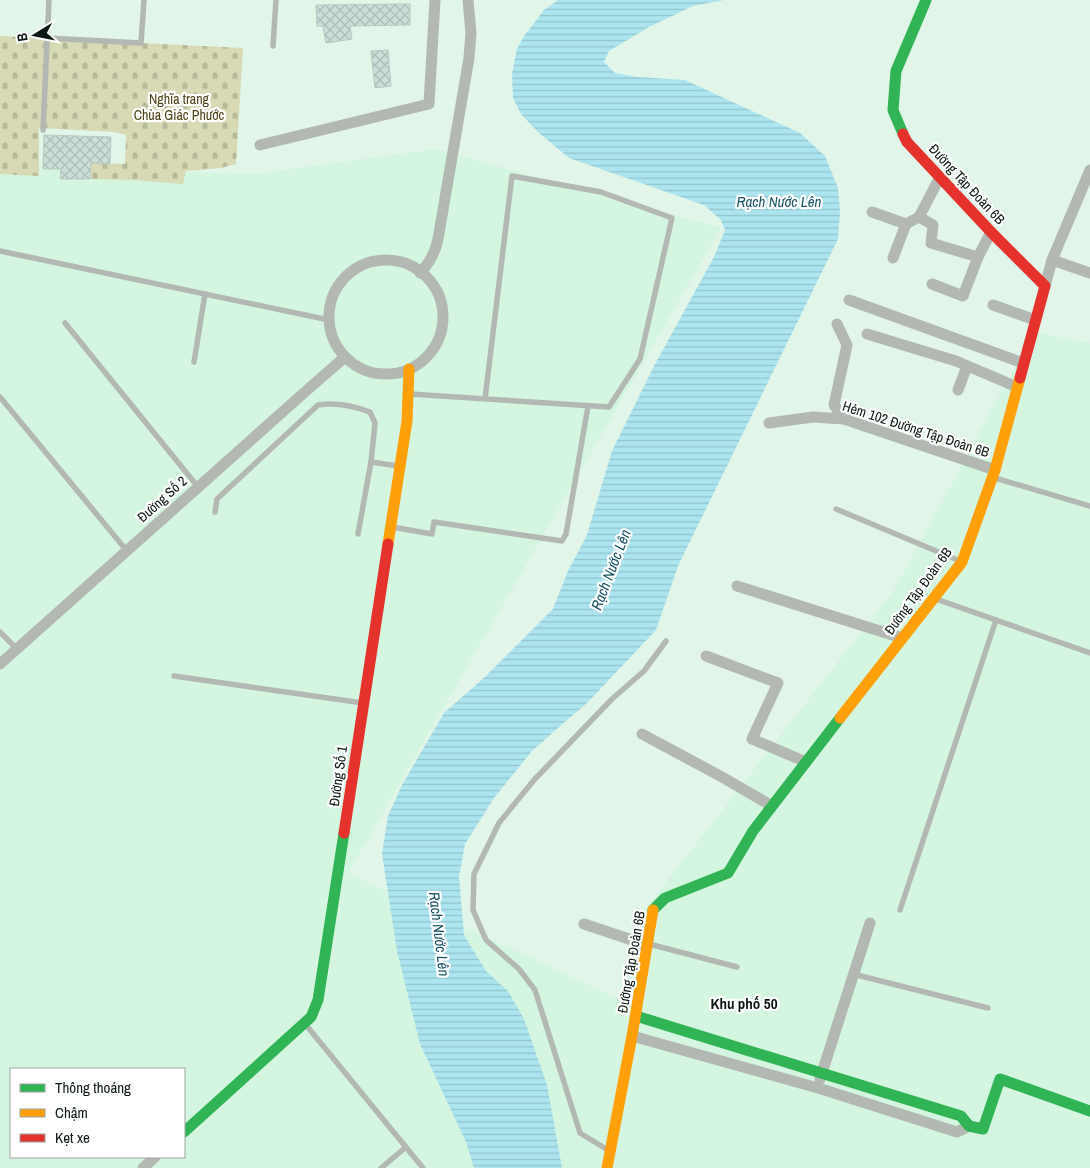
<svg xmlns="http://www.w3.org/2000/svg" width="1090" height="1168" viewBox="0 0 1090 1168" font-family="'Archivo Narrow',sans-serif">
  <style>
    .built { fill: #d4f6e0; fill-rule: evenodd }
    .cemetery { fill: url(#cemetery-stones) }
    .water { fill: url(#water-rules) }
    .building { fill: url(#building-cross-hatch); stroke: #b8c9c3 }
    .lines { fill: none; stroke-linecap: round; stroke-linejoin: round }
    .lane { stroke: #b3b8b2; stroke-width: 5.5 }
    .street { stroke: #b3b8b2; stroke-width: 11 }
    .fast { stroke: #30b455; stroke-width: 11 }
    .slow { stroke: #ff9f0a; stroke-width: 11 }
    .jam { stroke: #e5322d; stroke-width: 11 }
    .labels { text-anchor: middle; stroke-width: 4.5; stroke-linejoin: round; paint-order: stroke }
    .park-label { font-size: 14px; fill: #4c4316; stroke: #fff }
    .street-label { font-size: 14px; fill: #0b1811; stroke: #fff }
    .water-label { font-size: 15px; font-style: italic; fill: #175462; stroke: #fff }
    .neighbourhood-label { font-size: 15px; font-weight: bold; fill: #0b1811; stroke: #fff }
  </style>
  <defs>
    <pattern id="cemetery-stones" width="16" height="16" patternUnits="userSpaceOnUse" patternTransform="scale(1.25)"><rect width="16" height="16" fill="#d7dab4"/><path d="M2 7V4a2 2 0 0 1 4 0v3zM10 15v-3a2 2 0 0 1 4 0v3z" fill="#b7ba9a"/></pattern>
    <pattern id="water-rules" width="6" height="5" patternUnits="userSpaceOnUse" patternTransform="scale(1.25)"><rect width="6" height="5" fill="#ace5ef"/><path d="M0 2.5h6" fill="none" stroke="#93c4cc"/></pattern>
    <pattern id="building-cross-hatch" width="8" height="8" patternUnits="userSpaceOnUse" patternTransform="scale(1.25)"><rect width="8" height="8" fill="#ccded7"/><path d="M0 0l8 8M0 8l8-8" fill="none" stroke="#aebeb8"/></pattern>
  </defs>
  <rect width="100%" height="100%" fill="#e1f5e8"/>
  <path class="built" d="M435,149L721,228L348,873L617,998L643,912L894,590L1034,332L1090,343V1168H0V166L256,174ZM11,1069H184V1157H11Z"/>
  <polygon class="cemetery" points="0,36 243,48 236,164 221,168 186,171 183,184 134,180 90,179 91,163 125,164 126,135 114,132 39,128 39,176 0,174"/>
  <polygon class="water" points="558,0 724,0 693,6 649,27 609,51 604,62 615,73 637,77 685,80 800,133 825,156 838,188 840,211 838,239 678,566 656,630 587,703 559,727 532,751 494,798 465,844 459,877 464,935 486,971 508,991 524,1019 547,1085 562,1168 474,1168 466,1142 420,1044 397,951 382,854 388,816 402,785 444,713 485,677 553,609 568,571 587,535 612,451 654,366 714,257 725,230 721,220 704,205 569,158 538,132 521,114 513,98 512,74 517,49 524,36 544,10"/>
  <g class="building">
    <polygon points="410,4 410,25 350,26 352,39 326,43 323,26 317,26 316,5"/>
    <polygon points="388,50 391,86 375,88 371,51"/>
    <polygon points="44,135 111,137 110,164 91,163 90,179 60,179 61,169 43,169"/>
  </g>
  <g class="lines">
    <g class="lane">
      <polyline points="47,38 141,43 144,0"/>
      <polyline points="273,46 276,0"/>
      <polyline points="43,130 49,0"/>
      <polyline points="0,251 329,320"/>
      <polyline points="65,323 198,487"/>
      <polyline points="194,362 205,294"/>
      <polyline points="410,394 609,407 640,359 672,218 601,192 512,176 485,399"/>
      <polyline points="0,397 127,551"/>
      <polyline points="371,462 398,466"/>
      <polyline points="995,478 1090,506"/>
      <polyline points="836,509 960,561"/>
      <path d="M215,512L217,499L318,405C335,402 354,406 370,412L375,423L371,462L358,534"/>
      <polyline points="392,527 432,534 434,522 562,541 566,534 588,406"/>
      <polyline points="936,599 1090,653"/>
      <polyline points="0,632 17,649"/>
      <polyline points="174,676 363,703"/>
      <polyline points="900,910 996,620"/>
      <polyline points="649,944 737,967"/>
      <polyline points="853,974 988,1008"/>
      <polyline points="306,1025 423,1168"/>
      <polyline points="608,1150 580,1133 535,990 519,969 486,940 473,910 474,874 499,823 534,780 612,699 644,671 666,641"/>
      <polyline points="381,1168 406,1147"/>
    </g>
    <g class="street">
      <polyline points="260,145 429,104 435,0"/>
      <polyline points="872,212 906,224"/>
      <polyline points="919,217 933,225 931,243 978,257"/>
      <polyline points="893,258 906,224 919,217 940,177"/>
      <polyline points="1052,260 1090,273"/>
      <circle cx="386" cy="317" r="57"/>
      <path d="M420,273C430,262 435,253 438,239L469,58L471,33L468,0"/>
      <polyline points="932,284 963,296 978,257 991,232"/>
      <polyline points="1045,286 1052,260 1090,170"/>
      <polyline points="849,300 1023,363"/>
      <polyline points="993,305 1035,320"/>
      <polyline points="837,324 847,345 834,405 844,419"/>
      <polyline points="867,334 956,361 1017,387"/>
      <polyline points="958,390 967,366"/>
      <polyline points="769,423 813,417 844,419 995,470"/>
      <polyline points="737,586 902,638"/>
      <polyline points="706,656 778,683 752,739 806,762"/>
      <polyline points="0,664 306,391 345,357"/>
      <polyline points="642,734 722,777 772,806"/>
      <polyline points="584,924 647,945"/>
      <polyline points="632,1036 818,1088 957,1132 969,1126"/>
      <polyline points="820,1079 870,923"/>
      <polyline points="143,1168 155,1157"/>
    </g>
    <g class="fast">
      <polyline points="903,134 893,110 896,71 926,0"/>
      <polyline points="653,910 665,898 728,873 753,831 840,718"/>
      <polyline points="636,1016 961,1116 969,1126 983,1129 1000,1079 1090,1111"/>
      <polyline points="184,1132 311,1017 318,1000 344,833"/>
    </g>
    <g class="slow">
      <polyline points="388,544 407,421 409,369"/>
      <polyline points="840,718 962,562 995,470 1020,378"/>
      <polyline points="607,1168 632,1036 653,910"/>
    </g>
    <g class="jam">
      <polyline points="903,134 907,142 991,232 1045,286 1020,378"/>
      <polyline points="344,833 388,544"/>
    </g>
  </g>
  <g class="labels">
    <g class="park-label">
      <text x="179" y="104">Nghĩa trang<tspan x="179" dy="16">Chùa Giác Phước</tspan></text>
    </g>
    <g class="street-label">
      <text transform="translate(967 184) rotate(47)" y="5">Đường Tập Đoàn 6B</text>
      <text transform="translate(916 429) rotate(18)" y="5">Hẻm 102 Đường Tập Đoàn 6B</text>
      <text transform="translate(162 499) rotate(-42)" y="5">Đường Số 2</text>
      <text transform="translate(918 591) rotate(-54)" y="5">Đường Tập Đoàn 6B</text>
      <text transform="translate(338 776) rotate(-82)" y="5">Đường Số 1</text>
      <text transform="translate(631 962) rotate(-80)" y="5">Đường Tập Đoàn 6B</text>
    </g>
    <g class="water-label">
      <text x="779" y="207">Rạch Nước Lên</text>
      <text transform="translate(611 570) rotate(-69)" y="5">Rạch Nước Lên</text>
      <text transform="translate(439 934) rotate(83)" y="5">Rạch Nước Lên</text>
    </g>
    <g class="neighbourhood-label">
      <text x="744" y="1009">Khu phố 50</text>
    </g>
  </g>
  <rect x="10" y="1068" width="175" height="90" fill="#ffffff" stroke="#9da3a0"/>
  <rect x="20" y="1084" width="25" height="8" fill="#30b455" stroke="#9da3a0"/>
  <text x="55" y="1093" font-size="15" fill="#0b1811">Thông thoáng</text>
  <rect x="20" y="1109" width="25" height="8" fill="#ff9f0a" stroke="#9da3a0"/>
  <text x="55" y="1118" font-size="15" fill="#0b1811">Chậm</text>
  <rect x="20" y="1134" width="25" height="8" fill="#e5322d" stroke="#9da3a0"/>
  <text x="55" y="1143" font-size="15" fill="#0b1811">Kẹt xe</text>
  <g transform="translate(35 35) rotate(260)" stroke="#ffffff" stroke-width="4" paint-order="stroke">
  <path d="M0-4L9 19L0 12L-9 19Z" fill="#0b1811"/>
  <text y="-8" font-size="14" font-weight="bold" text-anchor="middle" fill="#0b1811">B</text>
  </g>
</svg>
